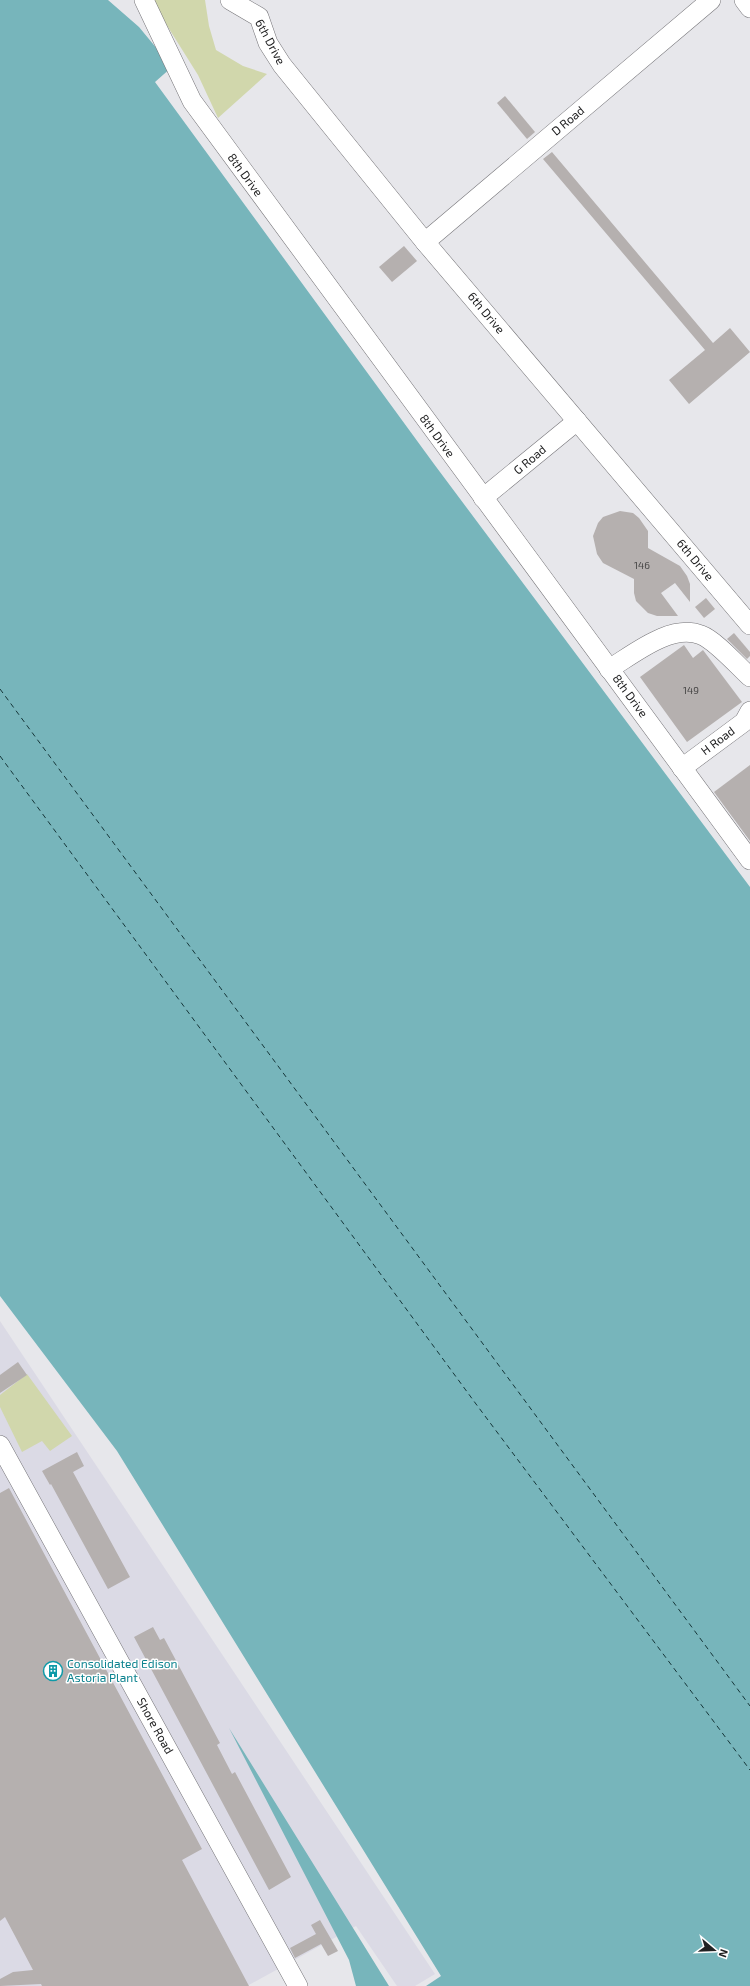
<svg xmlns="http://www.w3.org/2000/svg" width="750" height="1986" font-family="'Exo 2',sans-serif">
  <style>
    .built { fill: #dbdae5 }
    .green { fill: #d1d7ac }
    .water { fill: #77b5bb }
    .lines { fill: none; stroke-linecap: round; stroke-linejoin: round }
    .ferry { stroke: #163639; stroke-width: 1; stroke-dasharray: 5 4; stroke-linecap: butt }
    .building { fill: #b5b0af }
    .minor-casing { stroke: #757478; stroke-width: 20 }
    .minor { stroke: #fff; stroke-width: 19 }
    .labels { text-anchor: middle; stroke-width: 3; stroke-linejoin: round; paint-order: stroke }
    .number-label { font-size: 10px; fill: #464545 }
    .street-label { font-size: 12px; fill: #212122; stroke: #fff }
    .culture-label { font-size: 12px; fill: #0d838f; stroke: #fff; text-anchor: start }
  </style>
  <rect width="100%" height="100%" fill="#e7e7eb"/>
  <path class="built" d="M0 1321 435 1974 415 1986H397L356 1926 247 1986H0Z"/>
  <g class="green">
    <path d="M151 0H205L209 26 216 50 243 66 267 74 218 118 198 75Z"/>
    <path d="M27 1374 72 1436 50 1451 42 1441 22 1452 0 1407V1395Z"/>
  </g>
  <g class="water">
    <path d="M0 0H108L139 27 172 67 155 82 434 464 750 887V1986H426L441 1976 117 1451 0 1296Z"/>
    <path d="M229 1728 389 1986H356L349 1960Z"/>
  </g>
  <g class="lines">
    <g class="ferry">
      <path d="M0 689 750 1706"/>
      <path d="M0 756 476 1404 750 1770"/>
    </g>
  </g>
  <g class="building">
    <path d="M505 96 535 132 527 139 497 103Z"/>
    <path d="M552 152 713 343 730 328 750 352 689 404 669 380 705 350 543 159Z"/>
    <path d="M404 246 417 261 392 282 379 267Z"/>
    <path d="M620 511 633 513 639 518 648 531V548L680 566 687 576 690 584V602L675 583 661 593 678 616H657L648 613 636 601 634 593V579L603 563 597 554 593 536 598 523 603 517Z"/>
    <path d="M706 598 715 609 704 618 695 607Z"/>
    <path d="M734 633 750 652V656L747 659 727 639Z"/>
    <path d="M684 645 693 658 703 650 742 702 687 742 640 677Z"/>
    <path d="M750 765V841L714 792Z"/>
    <path d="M18 1362 27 1375 0 1393V1375Z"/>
    <path d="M77 1452 84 1466 73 1472 130 1577 108 1589 51 1484 50 1485 42 1471Z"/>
    <path d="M9 1488 202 1849 182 1860 249 1986H42L41 1984 0 1986V1979L13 1972 33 1970 5 1917 0 1921V1493Z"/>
    <path d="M153 1627 160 1640 164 1638 220 1743 217 1745 232 1774 235 1772 291 1877 269 1890 134 1637Z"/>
    <path d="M320 1920 338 1951 328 1956 321 1944 295 1958 290 1948 316 1934 311 1925Z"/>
  </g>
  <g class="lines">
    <g class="minor-casing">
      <g id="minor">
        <path d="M144 0 192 101 750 860"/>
        <path d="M230 0 259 17 268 43 282 65 425 242 750 625"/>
        <path d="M744 0 750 8"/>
        <path d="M425 242 711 0"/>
        <path d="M483 498 577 421"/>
        <path d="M609 669C634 654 671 623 701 635 715 640 738 666 750 677"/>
        <path d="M682 768 744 722 750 711"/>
        <path d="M0 1445 298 1986"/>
      </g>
    </g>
    <use href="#minor" class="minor"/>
  </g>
  <defs>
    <g id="building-ring" transform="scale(1)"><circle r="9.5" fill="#fff" stroke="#0f9aa8" stroke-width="1.5"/><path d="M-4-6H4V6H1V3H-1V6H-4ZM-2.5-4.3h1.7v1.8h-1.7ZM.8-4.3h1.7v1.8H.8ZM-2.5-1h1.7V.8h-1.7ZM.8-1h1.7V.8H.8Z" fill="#0f9aa8"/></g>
  </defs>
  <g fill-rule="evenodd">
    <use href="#building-ring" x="53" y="1671"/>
  </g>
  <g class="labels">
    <g class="number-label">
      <text x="642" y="569">146</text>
      <text x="691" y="694">149</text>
    </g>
    <g class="street-label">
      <text transform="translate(270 42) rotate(62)" y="4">6th Drive</text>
      <text transform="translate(568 121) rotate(-40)" y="4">D Road</text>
      <text transform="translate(245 175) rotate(54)" y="4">8th Drive</text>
      <text transform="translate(486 313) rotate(50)" y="4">6th Drive</text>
      <text transform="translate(437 436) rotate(54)" y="4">8th Drive</text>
      <text transform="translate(530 460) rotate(-40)" y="4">G Road</text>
      <text transform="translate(695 560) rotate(50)" y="4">6th Drive</text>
      <text transform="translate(630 696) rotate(54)" y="4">8th Drive</text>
      <text transform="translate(718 741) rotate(-37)" y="4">H Road</text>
      <text transform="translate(155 1726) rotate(61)" y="4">Shore Road</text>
    </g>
    <g class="culture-label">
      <text x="67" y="1668">Consolidated Edison<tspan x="67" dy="14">Astoria Plant</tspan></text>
    </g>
  </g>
  <g transform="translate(714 1950) rotate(109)" stroke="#ffffff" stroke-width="3" paint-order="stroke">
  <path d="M0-3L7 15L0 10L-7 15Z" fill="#212122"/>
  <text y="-6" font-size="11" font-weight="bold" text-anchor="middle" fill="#212122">N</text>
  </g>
</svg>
